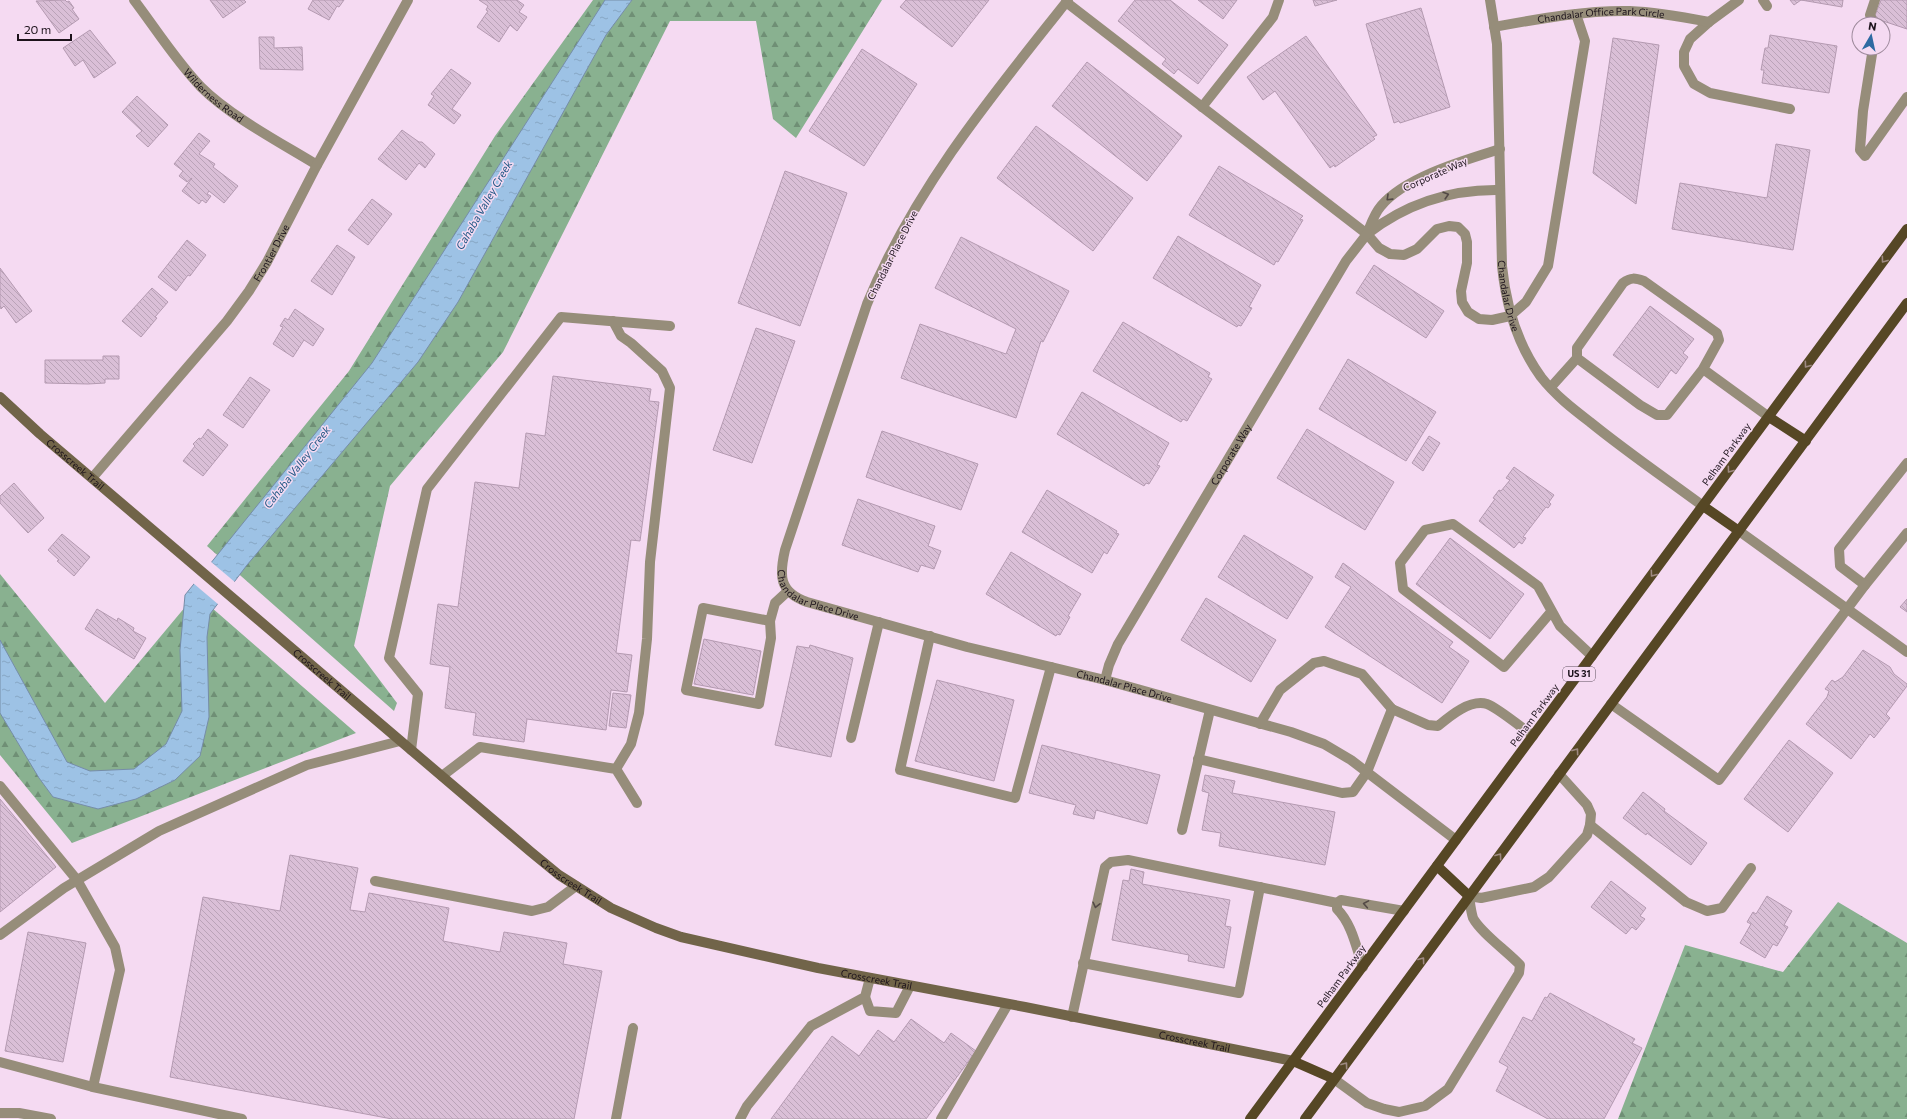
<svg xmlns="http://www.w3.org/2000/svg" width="1907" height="1119" font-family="Commissioner,sans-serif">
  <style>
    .forest { fill: url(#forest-firs) }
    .water { fill: url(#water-ripples); stroke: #768da8 }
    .pier { fill: #f5daf2 }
    .building { fill: url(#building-back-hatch); stroke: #b49ab1 }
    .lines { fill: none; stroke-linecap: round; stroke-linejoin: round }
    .lane { stroke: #968d7a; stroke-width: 10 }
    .street { stroke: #968d7a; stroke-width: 10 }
    .secondary { stroke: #716449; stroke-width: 10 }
    .primary { stroke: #564725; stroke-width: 10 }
    .oneway { stroke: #534946 }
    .oneway2 { stroke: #9e8981 }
    .labels { text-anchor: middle; stroke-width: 3; stroke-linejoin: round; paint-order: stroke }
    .shield { fill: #f5daf2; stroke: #5d4e5c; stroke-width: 1 }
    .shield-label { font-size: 9px; font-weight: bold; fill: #1c121b }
    .street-label { font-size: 10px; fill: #1c121b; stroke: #f5daf2 }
    .water-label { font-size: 11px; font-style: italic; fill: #215885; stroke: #f5daf2 }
  </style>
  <defs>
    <pattern id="forest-firs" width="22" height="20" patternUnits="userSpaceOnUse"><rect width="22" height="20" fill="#89b190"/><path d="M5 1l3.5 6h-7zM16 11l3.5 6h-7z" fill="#6f8f75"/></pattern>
    <pattern id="water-ripples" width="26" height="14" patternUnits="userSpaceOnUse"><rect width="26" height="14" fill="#9dc2e5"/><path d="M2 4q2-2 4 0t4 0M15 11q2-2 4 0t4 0" fill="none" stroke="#87a6c4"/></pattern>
    <pattern id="building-back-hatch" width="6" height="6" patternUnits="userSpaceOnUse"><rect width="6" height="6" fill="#dabfd7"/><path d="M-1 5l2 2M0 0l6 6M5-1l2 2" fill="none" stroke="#baa3b8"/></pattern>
  </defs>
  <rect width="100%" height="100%" fill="#f5daf2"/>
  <g class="forest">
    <path d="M593 0H882L796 138 773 119 756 21H670L503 352 390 486 354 646 397 703 394 711 207 546 349 371 495 136Z"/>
    <path d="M0 574 105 703 196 594 356 733 72 843 0 755Z"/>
    <path d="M1838 902 1907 943V1119H1618L1685 945 1783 972Z"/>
  </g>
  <path class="water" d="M605 0H632L606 35 458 302 418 362 247 565 210 614 207 637 209 717 200 756 175 780 136 799 98 809 53 797 39 778 0 713V640L67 762 90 771 134 769 166 744 182 711 180 650 185 595 372 363Z"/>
  <path class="pier" d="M210 561 236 583 219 605 193 583Z"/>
  <g class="building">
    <path d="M65 0 67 2 69 1 74 8 72 9 79 19 59 33 36 1Z"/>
    <path d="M210 0H244L246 2 223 18Z"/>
    <path d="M313 0H344L339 7 337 6 329 20 308 9Z"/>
    <path d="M479 0H517L524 5 519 12 527 17 517 31 510 25 499 42 477 27 488 11 486 10 488 6Z"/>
    <path d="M906 0H989L952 47 900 7Z"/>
    <path d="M1135 0H1170L1228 45 1198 84 1178 69 1174 74 1162 64 1166 59 1118 21Z"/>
    <path d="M1198 0H1237L1223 19Z"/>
    <path d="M1313 0H1337L1315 6Z"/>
    <path d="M1790 0H1843L1842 7 1801 0 1794 5Z"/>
    <path d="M1881 0H1907V29L1874 18Z"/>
    <path d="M1421 8 1450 107 1400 123 1399 121 1394 123 1366 24Z"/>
    <path d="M90 30 116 63 94 78 83 60 75 66 63 48Z"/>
    <path d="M1770 35 1837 46 1829 93 1762 83 1764 70H1761L1765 48H1768Z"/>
    <path d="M1306 36 1377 135 1373 137 1375 139 1335 167 1334 165 1330 168 1275 91 1263 100 1247 77Z"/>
    <path d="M259 37H274V48L302 47 303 70 260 69Z"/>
    <path d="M1613 38 1659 45 1636 204 1593 173Z"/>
    <path d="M862 49 917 84 864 166 809 131Z"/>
    <path d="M1087 62 1182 136 1147 181 1052 106Z"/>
    <path d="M451 69 471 83 452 109 461 115 454 124 428 105 434 96 431 94Z"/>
    <path d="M137 96 168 125 148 147 136 136 142 131 122 112Z"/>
    <path d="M1036 126 1133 198 1093 251 997 178Z"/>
    <path d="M402 130 419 142H422L435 154 425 168 419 163 406 180 378 159Z"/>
    <path d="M199 133 210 141 199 154 215 164 213 167 238 186 224 203 209 191 207 194 211 196 206 203 202 200 199 204 182 191 192 178 187 182 179 176 183 171 174 164Z"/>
    <path d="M1776 144 1810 150 1793 250 1672 229 1680 183 1767 198Z"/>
    <path d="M1219 166 1303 216 1300 219 1303 220 1278 262 1276 261 1274 265 1189 215Z"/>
    <path d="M785 171 847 193 800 326 738 303Z"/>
    <path d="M372 199 392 214 368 245 348 230Z"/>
    <path d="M1178 236 1261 285 1249 307 1252 308 1241 326 1238 325 1237 327 1153 278Z"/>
    <path d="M961 237 1069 291 1043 342 1041 341 1016 418 901 378 920 324 1006 354 1016 329 935 288Z"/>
    <path d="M187 240 206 255 190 276 188 275 176 291 158 277Z"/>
    <path d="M337 245 355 257 332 295 311 281Z"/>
    <path d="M1374 265 1444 311 1426 338 1356 293Z"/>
    <path d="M0 268 32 311 16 323 4 306 1 309 0 307Z"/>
    <path d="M152 288 168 302 155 317 157 318 141 337 122 321Z"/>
    <path d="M1650 306 1694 339 1683 353 1688 357 1676 374 1671 370 1658 388 1613 355Z"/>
    <path d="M295 309 324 329 313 346 304 340 293 357 273 344 283 327 280 326 285 318 288 320Z"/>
    <path d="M1123 322 1210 373 1208 377 1212 379 1187 421 1183 419 1181 422 1093 371Z"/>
    <path d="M756 328 795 341 752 463 713 450Z"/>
    <path d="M103 356H119V379H105V383L88 384 45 383V360H103Z"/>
    <path d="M1348 359 1436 412 1406 461 1319 409Z"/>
    <path d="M553 376 651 389 649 401 659 402 640 541 631 540 616 653 632 655 627 692 611 690 606 730 527 719 524 742 473 735 476 713 445 708 450 667 430 664 438 604 458 607 475 482 519 488 526 433 545 436Z"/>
    <path d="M250 377 270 390 243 428 223 415Z"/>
    <path d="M1082 392 1169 443 1157 465 1160 466 1149 484 1146 483 1144 486 1057 434Z"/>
    <path d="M208 429 228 445 203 476 183 461 195 446 193 444 199 438 201 439Z"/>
    <path d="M1307 429 1394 482 1365 530 1277 478Z"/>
    <path d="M882 431 978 464 961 510 866 477Z"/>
    <path d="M1429 436 1440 443 1423 471 1412 463Z"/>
    <path d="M1514 467 1554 495 1549 502 1551 504 1548 508 1546 507 1523 537 1526 538 1522 544 1519 542 1514 548 1479 521 1495 499 1493 498 1499 490 1501 491 1510 480 1506 478Z"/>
    <path d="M14 483 44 518 28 533 0 503V496Z"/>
    <path d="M1047 490 1117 531 1116 533 1119 534 1107 554 1104 552 1092 573 1022 532Z"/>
    <path d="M858 499 935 526 928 546 941 551 934 569 921 565 918 572 842 545Z"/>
    <path d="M62 534 90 557 74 576 57 561 59 560 48 550Z"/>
    <path d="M1244 535 1313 577 1287 619 1218 577Z"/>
    <path d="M1450 538 1524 594 1490 639 1416 584Z"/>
    <path d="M1011 552 1081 594 1068 616 1070 617 1060 635 1057 634 1056 636 986 594Z"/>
    <path d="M1343 563 1453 642 1449 647 1469 661 1442 703 1325 627 1351 587 1335 577Z"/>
    <path d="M1206 598 1276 640 1251 682 1181 640Z"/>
    <path d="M1907 599V612L1900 607Z"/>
    <path d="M97 609 117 621 118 618 134 628 133 631 146 638 134 659 85 629Z"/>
    <path d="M704 639 761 651 753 695 694 684Z"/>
    <path d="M810 645 853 658 831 757 775 745 797 646 809 648Z"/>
    <path d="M1863 650 1890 667 1894 674 1907 684V686L1886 714 1890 718 1874 738 1870 734 1851 759 1806 724 1827 697 1829 691 1825 689 1832 680 1835 682 1843 677Z"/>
    <path d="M937 680 1014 700 994 781 915 761Z"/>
    <path d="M613 693 631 695 626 728 609 726Z"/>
    <path d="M1789 740 1833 773 1788 832 1744 799Z"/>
    <path d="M1042 745 1160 775 1147 824 1096 810 1094 819 1073 814 1076 805 1029 793Z"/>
    <path d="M1205 775 1235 781 1232 793 1335 812 1325 865 1219 846 1221 833 1202 830 1209 793 1202 791Z"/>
    <path d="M1643 792 1665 809 1664 811 1707 843 1691 865 1647 833 1646 835 1623 818Z"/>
    <path d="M0 799 56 867 0 912Z"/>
    <path d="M290 855 358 868 350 910 365 912 369 893 449 908 443 941 500 952 504 932 567 943 563 964 602 971 574 1119H392L170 1077 203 897 280 911Z"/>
    <path d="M1131 869 1144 872 1142 884 1230 900 1225 926 1231 927 1224 968 1188 961 1189 955 1112 940 1123 880 1129 881Z"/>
    <path d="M1611 881 1646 908 1640 916 1645 919 1636 930 1632 927 1626 934 1591 907Z"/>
    <path d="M1767 896 1792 911 1784 925 1788 927 1777 946 1773 944 1765 958 1740 943 1751 924 1747 922 1753 912 1756 914Z"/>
    <path d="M28 932 86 943 63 1062 5 1051Z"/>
    <path d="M1550 993 1635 1039 1632 1043 1642 1048 1604 1119H1548L1496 1091 1508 1067 1499 1062 1523 1017 1532 1021 1545 997 1547 998Z"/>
    <path d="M911 1019 944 1043 951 1033 976 1051 926 1119H771L832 1036 859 1056 878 1030 894 1042Z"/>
  </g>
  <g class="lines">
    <g class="lane">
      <path d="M1739 0 1709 22 1690 39 1684 52V66L1694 84 1710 93 1790 109"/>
      <path d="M1763 0 1767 6"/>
      <path d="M1066 2 1367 234 1379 248 1390 254 1404 255 1417 249 1437 229 1449 226 1458 227 1465 234 1467 242V263L1461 291 1462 302 1468 312 1479 319 1492 320 1510 316 1526 302 1548 266 1585 41 1576 14"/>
      <path d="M1874 24 1870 15 1875 0"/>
      <path d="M1873 48 1863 111 1860 150 1865 156 1907 97"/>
      <path d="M1202 107 1273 17 1279 0"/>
      <path d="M613 321 621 336 631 343 662 371 670 388 650 562 647 639 639 713 631 744 616 769"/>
      <path d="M1703 369 1719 340 1717 333 1644 281C1635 278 1631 277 1623 283L1577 348V358L1640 405 1657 415H1667L1703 369 1769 417"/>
      <path d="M1551 387 1577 358"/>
      <path d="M1739 531 1907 652"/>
      <path d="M1865 585 1907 533"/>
      <path d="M1551 612 1504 667 1403 589 1400 563 1425 530 1453 524 1538 586 1560 626 1592 656"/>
      <path d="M770 621 771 638 759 704 686 690 703 608 770 621 775 603 788 591"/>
      <path d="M930 636 900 770 1015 798 1051 667"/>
      <path d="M1611 704 1719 780 1865 585 1840 566 1839 549 1907 463"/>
      <path d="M1260 724 1280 690 1314 663 1324 661 1362 674 1392 709 1428 725 1438 726C1450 716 1470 699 1487 704 1496 707 1524 729 1533 736"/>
      <path d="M851 738 879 622"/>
      <path d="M411 750 418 694 389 658 427 489 561 317 670 326"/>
      <path d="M1198 759 1342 793 1353 792 1367 772 1392 709"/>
      <path d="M442 776 480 747 616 769 637 803"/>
      <path d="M0 786 77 880 115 947 120 970 93 1087"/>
      <path d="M1590 825 1686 902 1707 911 1722 908 1751 868"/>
      <path d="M1182 830 1210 710"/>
      <path d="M375 881 532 911 548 907 576 886"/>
      <path d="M0 935 64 888 159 831 307 765 400 741"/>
      <path d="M1083 963 1239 993 1260 887"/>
      <path d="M1363 967C1356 947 1352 924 1337 909V903L1341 900 1404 911"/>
      <path d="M865 997 870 1011 896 1013 910 986"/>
      <path d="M1072 1017 1105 867 1111 862 1128 860 1337 903"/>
      <path d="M0 1062 93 1087 242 1119"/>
      <path d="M1334 1079 1367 1103 1384 1109 1399 1112 1425 1106 1448 1089 1519 973 1520 965C1507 951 1481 933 1473 918 1471 912 1470 903 1469 896L1481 898 1534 887 1549 877 1587 835 1590 825 1591 814 1587 805 1559 774"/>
      <path d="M0 1113H19L51 1119"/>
      <path d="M616 1119 633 1028"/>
      <path d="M740 1119 747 1106 811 1026 865 997 870 978"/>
      <path d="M941 1119 1008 1004"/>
    </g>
    <g class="street">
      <path id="s1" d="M134 0C156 29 176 61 201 87 230 116 281 143 317 165"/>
      <path id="s2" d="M1068 0C992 95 913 191 867 304L785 550C779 576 779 592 807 602L967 647 1105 680 1291 732 1324 744 1351 760 1456 840"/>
      <path id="s3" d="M1490 0 1497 44 1502 266C1506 306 1517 344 1541 377 1555 395 1573 409 1590 422 1627 452 1665 478 1703 506"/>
      <path id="s4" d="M1494 27C1538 19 1585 10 1630 11 1657 12 1683 17 1709 22"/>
      <path d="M1500 149C1465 160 1405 177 1381 206 1374 214 1371 224 1367 234 1407 203 1451 189 1500 190"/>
      <path id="s5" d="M93 477 227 321 249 291 267 262 317 165 408 0"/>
      <path id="s6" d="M1105 680 1109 665 1118 644 1346 261 1367 234"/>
    </g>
    <path class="secondary" id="s7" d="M0 397 40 434 531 852 559 875 611 908 656 928 681 937 818 968 1025 1007 1293 1061"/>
    <g class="primary">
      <path d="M1769 417 1806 441"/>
      <path d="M1703 506 1739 531"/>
      <path d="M1437 866 1469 896"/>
      <path d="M1293 1061 1334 1079"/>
      <path d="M1250 1119 1907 229"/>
      <path d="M1305 1119 1907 303"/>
    </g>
  </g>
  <defs><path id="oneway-chevron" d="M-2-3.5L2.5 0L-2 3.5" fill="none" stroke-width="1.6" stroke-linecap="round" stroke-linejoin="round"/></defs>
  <g class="oneway">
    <use href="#oneway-chevron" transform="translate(1446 195) rotate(-17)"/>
    <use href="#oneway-chevron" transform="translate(1389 198) rotate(136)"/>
    <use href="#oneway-chevron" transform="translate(1366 904) rotate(-170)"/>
    <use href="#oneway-chevron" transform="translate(1096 905) rotate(103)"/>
  </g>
  <g class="oneway2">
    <use href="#oneway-chevron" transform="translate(1884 260) rotate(126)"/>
    <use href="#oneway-chevron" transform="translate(1807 365) rotate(126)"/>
    <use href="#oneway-chevron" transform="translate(1730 470) rotate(126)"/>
    <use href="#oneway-chevron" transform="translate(1653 574) rotate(126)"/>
    <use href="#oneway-chevron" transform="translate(1576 751) rotate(-54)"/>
    <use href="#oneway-chevron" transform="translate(1499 856) rotate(-54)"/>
    <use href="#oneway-chevron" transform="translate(1422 960) rotate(-54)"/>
    <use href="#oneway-chevron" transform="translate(1345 1065) rotate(-54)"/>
  </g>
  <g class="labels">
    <rect class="shield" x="1563" y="667" width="32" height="14" rx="3"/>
    <g class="shield-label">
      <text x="1579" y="677">US 31</text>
    </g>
    <g class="street-label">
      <text dy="4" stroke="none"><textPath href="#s4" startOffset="108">Chandalar Office Park Circle</textPath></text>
      <text dy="4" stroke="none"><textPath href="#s1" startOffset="125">Wilderness Road</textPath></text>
      <text transform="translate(1435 174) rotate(-24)" y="4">Corporate Way</text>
      <text dy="4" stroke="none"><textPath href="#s5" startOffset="287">Frontier Drive</textPath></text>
      <text transform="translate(892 255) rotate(-63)" y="4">Chandalar Place Drive</text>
      <text dy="4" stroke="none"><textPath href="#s3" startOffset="297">Chandalar Drive</textPath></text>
      <text dy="4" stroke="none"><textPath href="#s6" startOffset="259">Corporate Way</textPath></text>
      <text transform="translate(1726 454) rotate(-54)" y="4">Pelham Parkway</text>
      <text dy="4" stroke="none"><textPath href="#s7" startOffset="101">Crosscreek Trail</textPath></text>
      <text dy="4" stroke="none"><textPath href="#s2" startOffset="694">Chandalar Place Drive</textPath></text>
      <text dy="4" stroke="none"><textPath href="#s7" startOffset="425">Crosscreek Trail</textPath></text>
      <text dy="4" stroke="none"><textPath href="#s2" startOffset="1018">Chandalar Place Drive</textPath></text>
      <text transform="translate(1534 715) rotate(-54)" y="4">Pelham Parkway</text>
      <text dy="4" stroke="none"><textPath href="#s7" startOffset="749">Crosscreek Trail</textPath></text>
      <text transform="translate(1341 976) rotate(-54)" y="4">Pelham Parkway</text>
      <text dy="4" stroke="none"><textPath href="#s7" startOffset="1073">Crosscreek Trail</textPath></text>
      <text dy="4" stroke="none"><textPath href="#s7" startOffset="1397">Crosscreek Trail</textPath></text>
    </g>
    <g class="water-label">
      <text transform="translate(484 205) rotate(-60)" y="4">Cahaba Valley Creek</text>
      <text transform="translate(297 467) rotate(-52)" y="4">Cahaba Valley Creek</text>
    </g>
  </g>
  <g transform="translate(1871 36) rotate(9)"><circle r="19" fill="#f5daf2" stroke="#9e8a9c"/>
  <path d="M0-3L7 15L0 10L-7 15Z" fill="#2e6aa2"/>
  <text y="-6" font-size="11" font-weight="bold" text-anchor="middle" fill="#1c121b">N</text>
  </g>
  <path d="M18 34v6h53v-6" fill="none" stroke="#1c121b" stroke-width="2"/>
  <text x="24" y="34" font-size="12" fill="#1c121b" stroke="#f5daf2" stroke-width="3" paint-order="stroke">20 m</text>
</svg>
